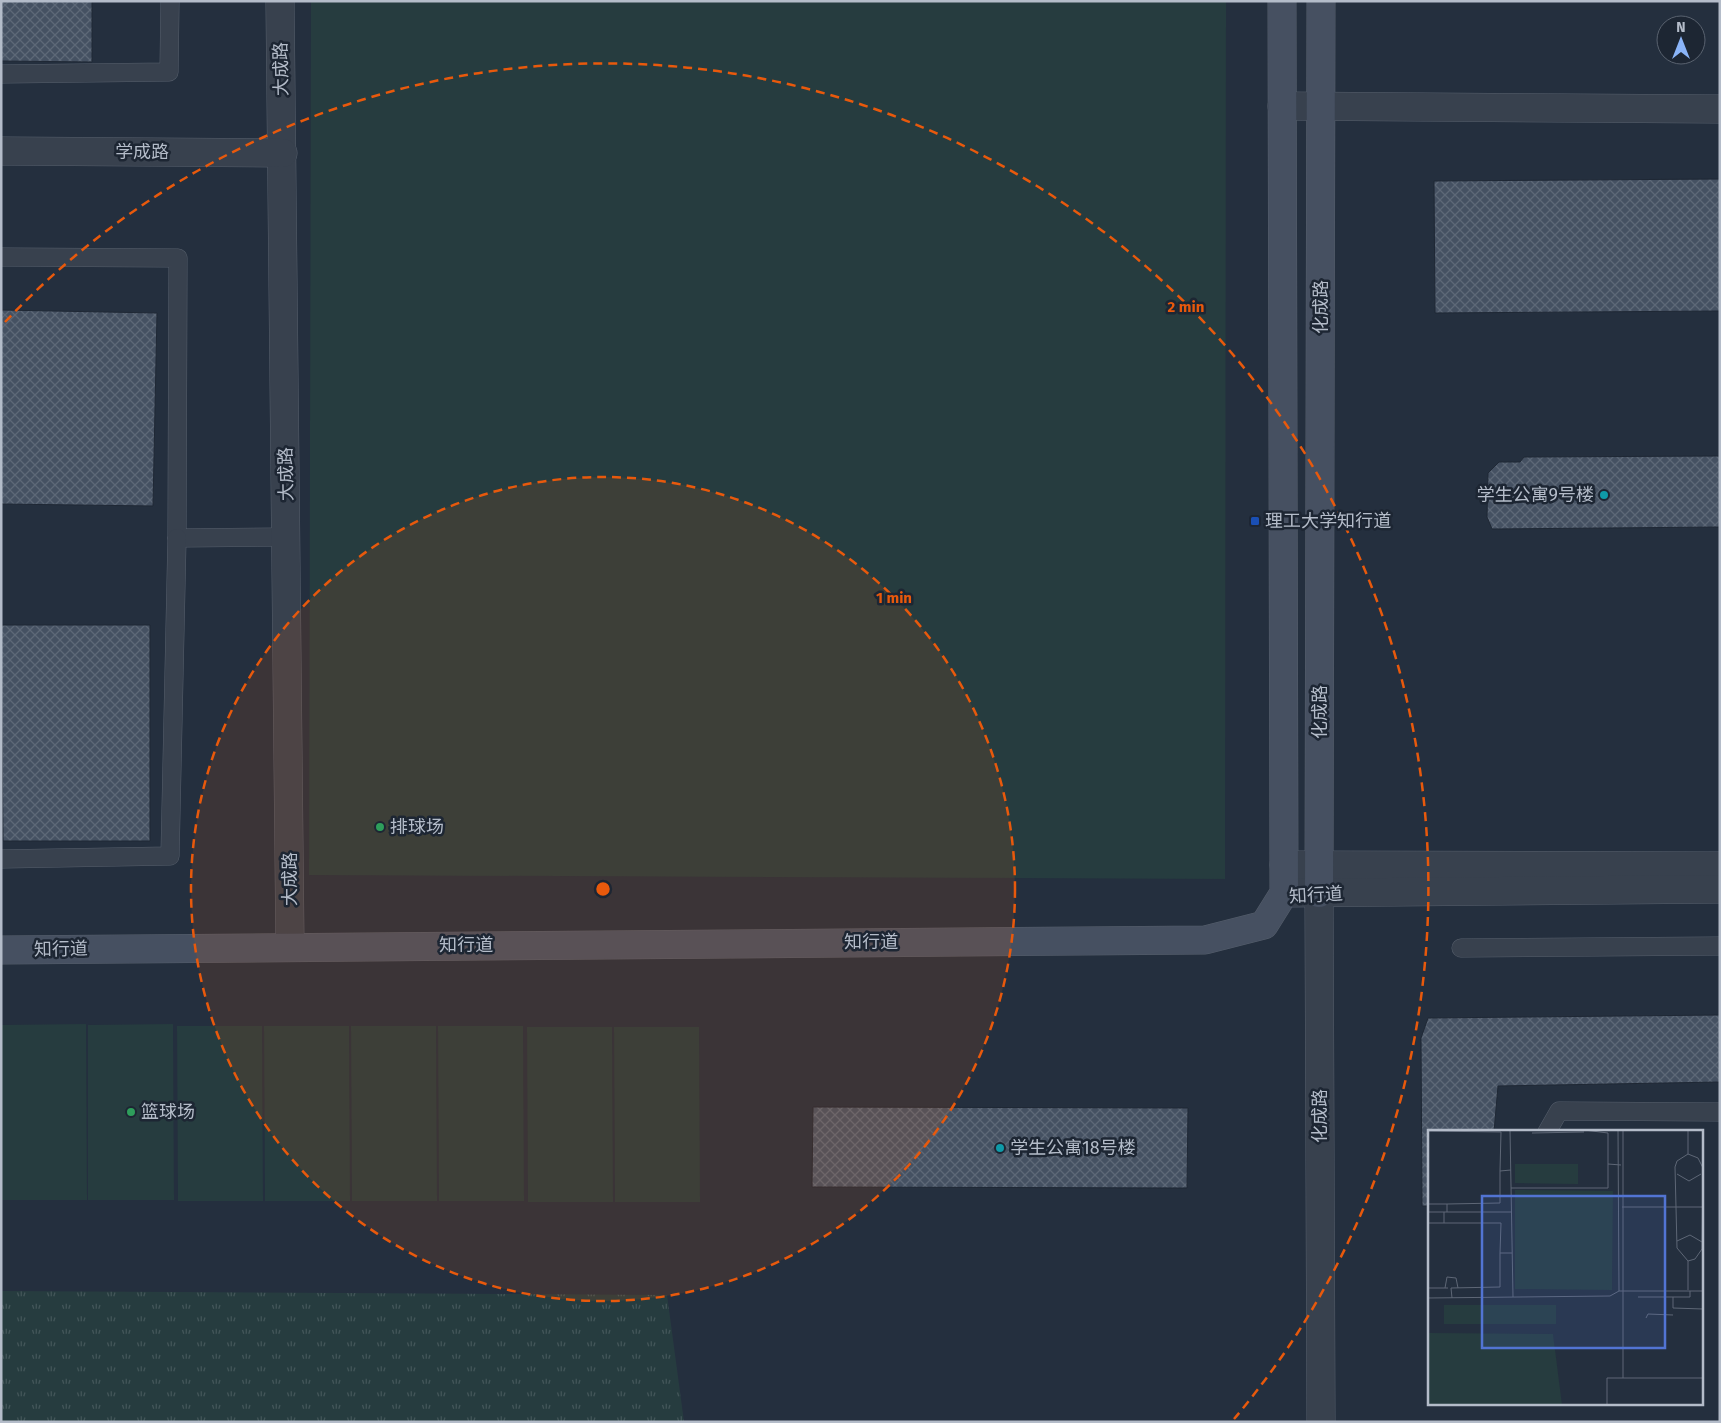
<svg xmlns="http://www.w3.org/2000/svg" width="1721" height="1423" font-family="'Fira Sans','Noto Sans SC',sans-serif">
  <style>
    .grass { fill: url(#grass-tufts) }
    .garden { fill: #263c3f }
    .building { fill: url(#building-cross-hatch); stroke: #1f2835 }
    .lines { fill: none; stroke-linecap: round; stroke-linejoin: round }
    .lane-casing { stroke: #565f6c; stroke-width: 19 }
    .street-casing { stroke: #565f6c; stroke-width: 29 }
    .secondary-casing { stroke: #565f6c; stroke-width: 29 }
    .lane { stroke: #38414e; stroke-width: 18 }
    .street { stroke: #38414e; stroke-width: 28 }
    .secondary { stroke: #465061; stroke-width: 28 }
    .ring { fill: none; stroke: #e8590c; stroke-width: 2.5; stroke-dasharray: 9 6 }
    .culture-dot { fill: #0f9aa8; stroke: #1d2633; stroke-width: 2 }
    .transit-dot { fill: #1a4fb4; stroke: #1d2633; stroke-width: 2 }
    .leisure-dot { fill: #2e9e5b; stroke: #1d2633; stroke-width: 2 }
    .labels { text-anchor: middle; stroke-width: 5; stroke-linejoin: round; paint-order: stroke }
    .street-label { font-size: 18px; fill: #b4bcc9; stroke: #1d2633 }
    .poi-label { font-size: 18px; fill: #b4bcc9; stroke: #1d2633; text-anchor: start }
    .inset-road { fill: none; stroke: #5e6776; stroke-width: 1 }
    .view { fill: #5274d3; fill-opacity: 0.15; stroke: #5274d3; stroke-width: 2.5 }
    .inset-edge { fill: none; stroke: #b4bcc9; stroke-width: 2.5 }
    .centre { fill: #e8590c; stroke: #1d2633; stroke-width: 2.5 }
    .ring-label { font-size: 15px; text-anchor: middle; font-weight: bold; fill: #e8590c; stroke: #1d2633; stroke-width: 5; stroke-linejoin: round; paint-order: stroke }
  </style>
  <defs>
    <pattern id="grass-tufts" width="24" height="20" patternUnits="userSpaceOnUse" patternTransform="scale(1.25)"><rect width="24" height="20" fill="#263c3f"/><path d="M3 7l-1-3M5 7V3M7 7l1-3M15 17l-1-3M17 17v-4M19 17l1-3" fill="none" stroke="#435659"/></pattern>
    <pattern id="building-cross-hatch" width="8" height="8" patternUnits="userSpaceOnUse" patternTransform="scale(1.25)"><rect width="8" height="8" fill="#455162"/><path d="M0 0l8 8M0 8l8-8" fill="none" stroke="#5d6877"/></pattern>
  </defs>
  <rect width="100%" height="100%" fill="#242f3e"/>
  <path class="grass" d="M1 1291 667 1295 684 1422H1Z"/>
  <g class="garden">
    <path d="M311 1H1226L1225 879 309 875Z"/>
    <path d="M86 1024 87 1200H2L1 1025Z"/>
    <path d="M173 1024 174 1200H88V1025Z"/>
    <path d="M177 1026H262L263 1201H178Z"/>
    <path d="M264 1026H349L350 1201H265Z"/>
    <path d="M351 1026H436L437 1201H352Z"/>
    <path d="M438 1026H523L524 1201H439Z"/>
    <path d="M527 1027H612L613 1202H528Z"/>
    <path d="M614 1027H699L700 1202H615Z"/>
  </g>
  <g class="building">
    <path d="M1 1H92V62L1 61Z"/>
    <path d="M1720 179V311L1435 313 1434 181Z"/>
    <path d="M1 310 157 313 153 506 1 504Z"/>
    <path d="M1720 456V527L1492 529 1487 517 1488 473 1499 462H1520L1524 457Z"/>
    <path d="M1 625H150V841H3Z"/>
    <path d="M1720 1015V1082L1498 1086 1494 1132H1430V1206H1422L1421 1038 1428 1018Z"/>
    <path d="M813 1107 1188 1108 1187 1188 812 1187Z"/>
  </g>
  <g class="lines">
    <g class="lane-casing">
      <g id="lane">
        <path d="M1 74 169 72 170 1"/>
        <path d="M1 257 178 258 177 538 287 537"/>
        <path d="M1 859 170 856 177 538"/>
        <path d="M1461 948 1720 946"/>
        <path d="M1547 1132 1559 1111 1720 1112"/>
      </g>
    </g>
    <g class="street-casing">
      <g id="street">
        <path d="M280 1 290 946"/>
        <path d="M1282 106 1720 109"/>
        <path d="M1 151 283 153"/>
        <path d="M1284 865 1720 866"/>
        <path d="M1284 893 1720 889"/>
        <path d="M1319 893 1321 1422"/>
      </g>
    </g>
    <g class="secondary-casing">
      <g id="secondary">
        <path d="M1319 893 1321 1"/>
        <path d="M1 950 1205 940 1264 925 1284 893 1282 1"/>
      </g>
    </g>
    <use href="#lane" class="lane"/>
    <use href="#street" class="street"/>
    <use href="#secondary" class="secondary"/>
  </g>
  <circle cx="603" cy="889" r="412" fill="#e8590c" fill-opacity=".12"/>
  <g class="ring">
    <circle cx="603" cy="889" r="412"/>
    <path d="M5 322A824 824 0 0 1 1234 1419"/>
  </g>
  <g class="culture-dot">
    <circle cx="1604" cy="495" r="5"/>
    <circle cx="1000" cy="1148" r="5"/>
  </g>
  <rect class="transit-dot" x="1250" y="516" width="10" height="10" rx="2.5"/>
  <g class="leisure-dot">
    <circle cx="380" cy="827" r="5"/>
    <circle cx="131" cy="1112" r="5"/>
  </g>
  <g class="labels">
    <g class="street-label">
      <text transform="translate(281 69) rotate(-91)" y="6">大成路</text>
      <text x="142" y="158">学成路</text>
      <text transform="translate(1321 307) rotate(-90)" y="6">化成路</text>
      <text transform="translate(286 474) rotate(-91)" y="6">大成路</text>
      <text transform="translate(1320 712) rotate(-90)" y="6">化成路</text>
      <text transform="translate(290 879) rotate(-90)" y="6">大成路</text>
      <text transform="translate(1316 895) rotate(-3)" y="6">知行道</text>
      <text x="871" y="948">知行道</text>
      <text x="466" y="951">知行道</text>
      <text transform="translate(61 949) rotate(-1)" y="6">知行道</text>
      <text transform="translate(1320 1116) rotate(-90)" y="6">化成路</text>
    </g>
    <g class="poi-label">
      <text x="1594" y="501" text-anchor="end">学生公寓9号楼</text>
      <text x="1265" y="527">理工大学知行道</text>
      <text x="390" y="833">排球场</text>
      <text x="141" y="1118">篮球场</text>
      <text x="1010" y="1154">学生公寓18号楼</text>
    </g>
  </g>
  <g transform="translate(1428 1130)">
    <rect width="275" height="275" fill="#242f3e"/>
    <path d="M0 203 125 204 134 275H0Z" fill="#263c3f"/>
    <path d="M87 34H150V54L87 53ZM87 60 185 61 184 160 87 159ZM16 175H128V194H16Z" fill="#263c3f"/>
    <path class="inset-road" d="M82 0 85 167M156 0 180 3V34L193 35M190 0 191 161M195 0V248H275M260 0V24M0 1 73 2 72 41M104 3 156 2M260 24 270 28 275 38 274 119 267 129 260 131 249 118 247 37 249 31ZM249 44 261 51 273 44M83 58H180V34M0 74H19M194 77H275M0 82H84M16 82V93H73L72 123H84M19 82V74L72 73V41L83 40M0 93H16M249 111 262 105 274 112M260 131V160M0 158H20M17 158 19 147 28 148 30 158M210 167H262V161M245 167V178L275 179M0 168 182 166 191 161H275M24 168 23 158 72 157V123M218 188 220 184 245 185M179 275V248H195"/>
    <path class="view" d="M54 66H237V218H54Z"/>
    <rect width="275" height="275" class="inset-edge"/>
  </g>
  <circle cx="603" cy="889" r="8" class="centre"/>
  <g class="ring-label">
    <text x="1186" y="312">2 min</text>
    <text x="894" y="603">1 min</text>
  </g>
  <rect width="1721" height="1423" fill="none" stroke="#b4bcc9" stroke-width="5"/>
  <g transform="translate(1681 40)"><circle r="24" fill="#1d2633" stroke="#59626f"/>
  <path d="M0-4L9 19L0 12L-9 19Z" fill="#8ab4f8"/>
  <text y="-8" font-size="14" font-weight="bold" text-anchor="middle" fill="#b4bcc9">N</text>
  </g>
</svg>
